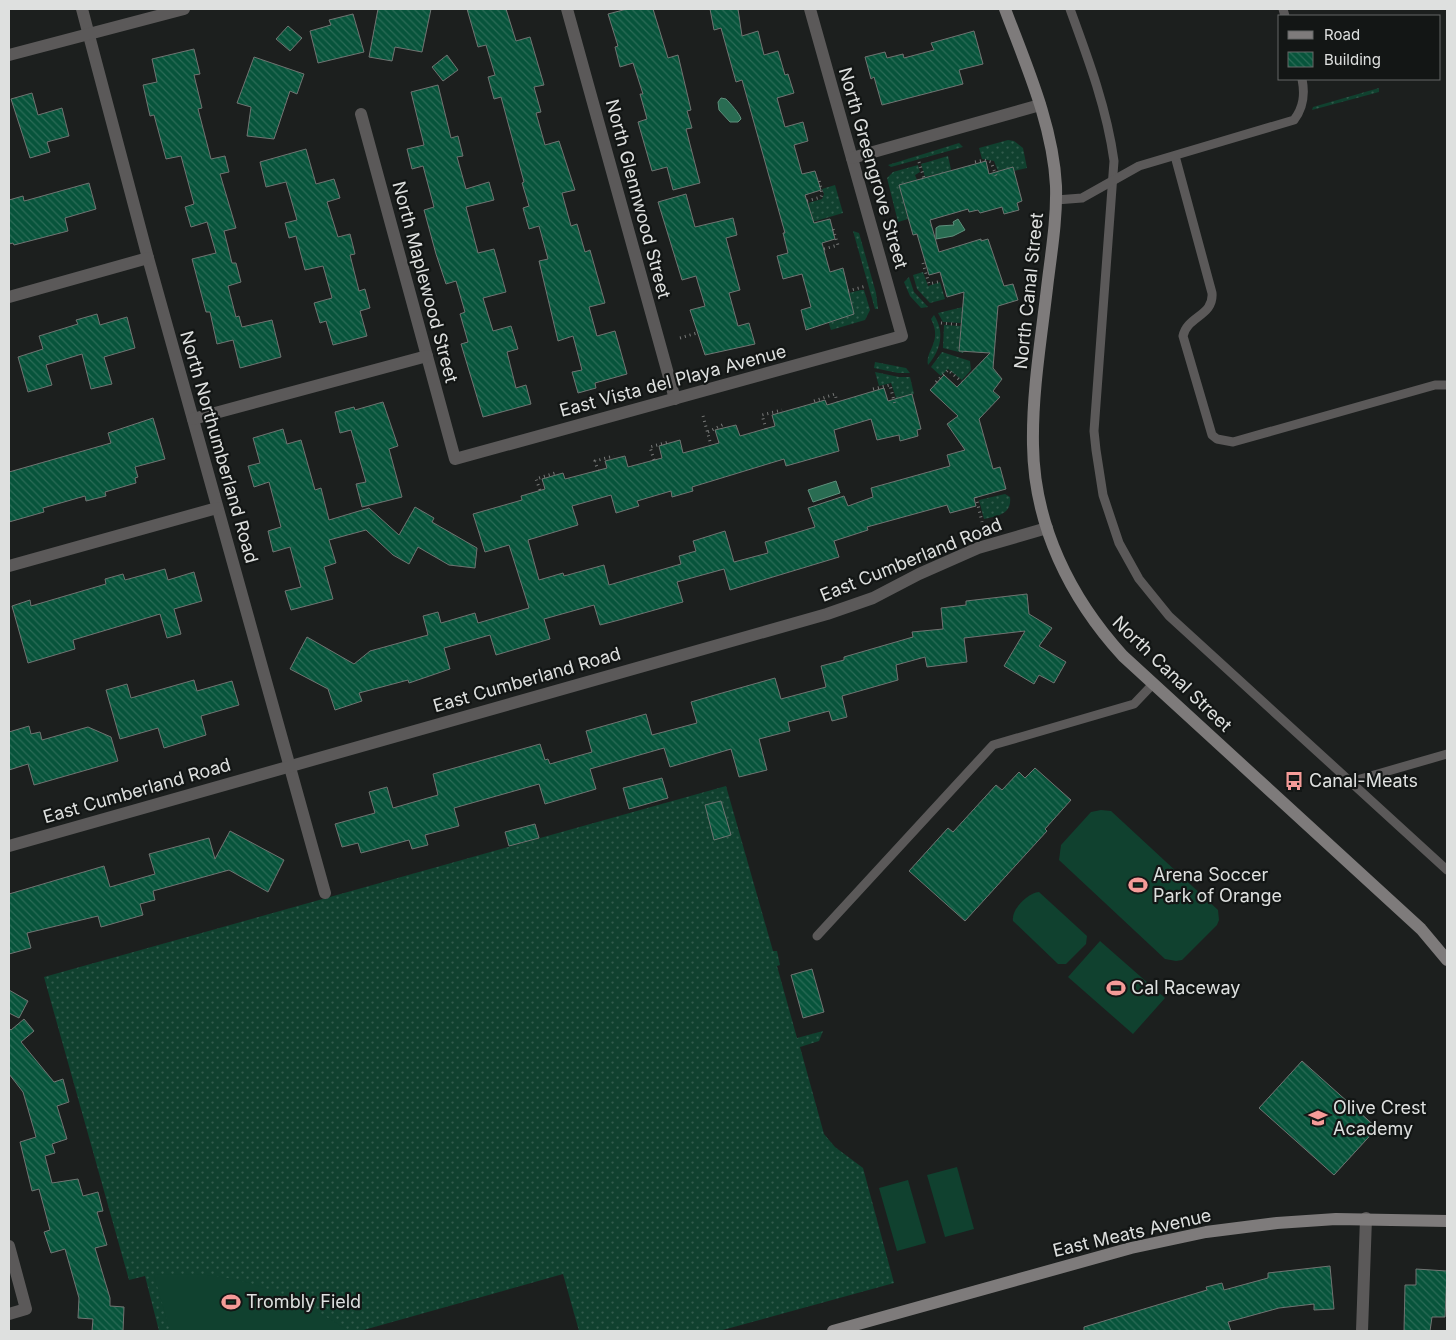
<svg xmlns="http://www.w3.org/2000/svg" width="1456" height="1340" font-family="Inter,sans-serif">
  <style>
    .grass { fill: url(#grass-dots) }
    .garden { fill: #10412f }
    .water { fill: #296c52; stroke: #5f8f7c }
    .building { fill: url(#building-back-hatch); stroke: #707472 }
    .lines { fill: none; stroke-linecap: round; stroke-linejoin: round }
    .path { stroke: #787a79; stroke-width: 3; stroke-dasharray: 1 4; stroke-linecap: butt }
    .lane { stroke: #5b5959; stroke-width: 9 }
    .street { stroke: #5b5959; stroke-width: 12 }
    .secondary { stroke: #7e7b7b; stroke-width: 12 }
    .labels { text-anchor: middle; stroke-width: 4.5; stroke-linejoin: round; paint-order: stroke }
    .street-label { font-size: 18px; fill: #dee0df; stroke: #131615 }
    .poi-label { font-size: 18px; fill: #dee0df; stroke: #131615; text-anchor: start }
  </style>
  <defs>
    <pattern id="grass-dots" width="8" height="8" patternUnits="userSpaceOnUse" patternTransform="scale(1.25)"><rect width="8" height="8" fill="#10412f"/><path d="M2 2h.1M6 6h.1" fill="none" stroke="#325c4d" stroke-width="1.8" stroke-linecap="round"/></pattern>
    <pattern id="building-back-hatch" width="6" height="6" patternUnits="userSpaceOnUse" patternTransform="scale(1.25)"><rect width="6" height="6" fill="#07543b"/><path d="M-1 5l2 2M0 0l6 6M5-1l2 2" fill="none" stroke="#2b6c57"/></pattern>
  </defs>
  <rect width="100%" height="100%" fill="#1c1f1e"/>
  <g class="grass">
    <path d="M1379 88V92L1312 110 1313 107Z"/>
    <path d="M1008 140 1014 141 1023 148 1027 168 1014 171 1013 167 998 171 994 161 982 159 979 148Z"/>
    <path d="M959 143 963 147 891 167 888 165Z"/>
    <path d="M948 156 952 174 947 172 925 177 921 164Z"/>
    <path d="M918 165 920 172 915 175 917 180 899 185 908 219 898 222 887 178 893 172Z"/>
    <path d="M835 185 843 213 809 223 812 217 808 203 822 199 824 194 822 189Z"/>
    <path d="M853 231 859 233 876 293 878 309H875Z"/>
    <path d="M923 272 928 286 940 282 945 299 930 303 917 289 913 275Z"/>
    <path d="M909 277 914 292 928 307 921 308 910 296 904 282Z"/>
    <path d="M861 290H864L870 310 865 320 831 330 828 321 854 314 849 293Z"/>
    <path d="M963 307 961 323 943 322 938 313Z"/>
    <path d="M934 315C945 332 941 350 928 365 925 350 943 342 931 319Z"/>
    <path d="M944 325 961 326 959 350 964 351 963 353 943 348Z"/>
    <path d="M942 352 970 361 971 370 962 380 948 369 941 376 931 367Z"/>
    <path d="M875 362 906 368 910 373H898L874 368Z"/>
    <path d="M875 372 899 377H910L914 394 896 398 891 383 879 386Z"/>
    <path d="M1005 494 1010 497C1012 514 998 516 984 519L979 500Z"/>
    <path d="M726 786 773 951H777L780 965 777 966 797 1038 823 1031 819 1041 800 1047 824 1134 835 1147 863 1168 894 1283 719 1331H579L563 1274 360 1331H159L145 1276 129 1280 44 977Z"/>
  </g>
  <g class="garden">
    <path d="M1101 810 1111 811 1218 910 1219 920 1217 925 1182 960 1176 961 1165 959 1059 860 1061 845 1091 812Z"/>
    <path d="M1039 892 1087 936 1086 944 1066 964H1058L1013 921C1011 910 1027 893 1039 892Z"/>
    <path d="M1100 941 1165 998 1133 1034 1068 977Z"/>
    <path d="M957 1167 974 1229 945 1237 927 1175Z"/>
    <path d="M908 1180 926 1243 897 1251 879 1188Z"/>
    <path d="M196 1274C259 1279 297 1299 350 1331H170L154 1275Z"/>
  </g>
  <g class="water">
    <path d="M721 98 726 99C730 103 740 114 741 119L738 122H730L719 110 718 102Z"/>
    <path d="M958 219 965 230 953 236 936 239V228L939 226 954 225 953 222Z"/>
    <path d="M836 481 840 493 813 502 808 490Z"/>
  </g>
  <g class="building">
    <path d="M378 9H431L422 52 395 47 392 61 369 57Z"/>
    <path d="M467 9H506L516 41 530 37 544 85 534 87 541 112 536 113 545 145 559 141 575 190 562 193 571 226 577 224 585 252 590 250 605 303 589 307 597 336 615 331 627 374 595 383 596 388 578 393 572 372 582 370 573 336 558 341 539 261 548 259 539 226 529 229 523 208 529 206 522 183 524 182 501 97 494 99 488 77 495 75 486 45 478 47Z"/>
    <path d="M627 9H653L668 58 678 55 691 110 687 111 692 128 686 129 700 183 673 190 667 167 652 171 638 122 647 119 640 94H643L633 63 620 67 615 47 618 46 608 14Z"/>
    <path d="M710 9H738L742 36 758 31 764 55 778 51 785 75 788 74 794 93 777 98 785 127 803 122 808 141 794 145 802 174 815 171 821 190 805 195 814 223 830 219 835 239 822 243 830 272 843 268 854 314 806 330 801 310 811 307 802 274 783 279 777 256 788 253 783 233H785L742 80 736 82 721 28 714 30Z"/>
    <path d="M353 14 364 52 318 63 310 31 331 25 329 20Z"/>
    <path d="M288 26 302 38 290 51 276 39Z"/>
    <path d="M974 31 983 64 959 70 963 84 882 105 874 77 871 79 865 57 885 52 887 58 903 54 904 58 934 50 931 43Z"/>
    <path d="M194 49 200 74 194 75 202 108 198 109 211 159 225 156 229 172 220 174 236 228 224 231 232 263H236L241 282 228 286 236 317 239 316 242 327 272 320 281 357 240 368 233 340 217 344 210 312H206L192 259 216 253 207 222 191 227 185 207 194 204 181 156 166 159 154 115 150 116 143 85 157 82 152 59Z"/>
    <path d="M447 55 458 70 443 81 432 67Z"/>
    <path d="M254 57 304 74 297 94 290 91 274 139 247 136 251 107 237 103Z"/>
    <path d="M438 85 451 138 458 136 463 156 457 157 466 189 489 182 494 200 466 207 478 253 494 249 506 292 483 298 493 331 511 326 518 349 507 352 516 388 526 385 531 404 483 417 461 344 468 342 460 314 465 312 456 281 446 284 436 254 424 210 434 207 423 166 412 169 407 149 424 145 411 92Z"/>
    <path d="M32 93 38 115 62 108 69 136 47 142 50 152 30 158 11 99Z"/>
    <path d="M306 149 316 184 334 179 340 198 327 202 338 237 350 234 355 254 350 255 359 291 365 289 370 308 360 311 367 336 333 345 326 321 320 323 314 303 332 298 323 266 305 270 296 236 289 238 285 223 297 220 286 182 266 187 260 162Z"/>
    <path d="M986 161 989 174 1013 167 1022 201 1017 203 1019 210 1004 214 1002 207 980 213 978 210 969 212 968 209 930 220 939 252 981 239V241L988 239 1004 286 1013 284 1018 300 998 306 993 368 1002 379 993 391 1000 397 979 419 993 469 1000 467 1006 489 974 498 976 506 950 513 947 505 867 527 868 530 834 541 839 557 730 590 724 569 677 582 683 602 619 620 600 625 594 605 544 619 550 639 496 655 490 635 444 648 450 669 409 683 408 680 359 693 362 701 335 710 328 689 290 669 307 637 354 664 370 651 428 635 423 616 438 612 441 623 475 613 478 623 529 608 509 545 485 552 473 514 522 500 521 496 545 489 542 479 563 473 565 479 607 468 605 461 625 456 628 467 662 458 659 446 680 440 683 453 719 443 715 430 736 425 740 436 775 426 772 415 825 400 827 405 884 388 888 401 912 394 921 429 917 430 918 436 900 441 899 435 877 440 871 419 834 430 839 451 786 466 784 459 692 487 693 491 672 497 671 491 637 501 639 506 616 513 611 495 572 506 578 525 528 540 539 580 563 573 564 576 604 565 609 585 681 564 679 556 696 551 693 541 725 531 734 562 768 553 765 542 815 527 808 508 844 496 848 506 873 497 871 488 950 466 947 455 965 450 947 424 958 416 930 390 944 375 957 387 990 353 959 351 964 292 947 297 940 272 929 275 917 234 913 235 899 185Z"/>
    <path d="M89 183 96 209 65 218 68 231 14 245 13 243 9 244V200L23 196 24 201 28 200Z"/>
    <path d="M686 194 695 227 733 218 737 235 726 238 740 290 729 293 738 326 749 323 755 344 705 355 690 310 705 306 696 276 682 280 658 202Z"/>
    <path d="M97 314 100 325 127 317 135 348 104 357 112 384 91 389 82 354 46 365 52 385 28 392 18 357 43 349 39 336 78 324 76 320Z"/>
    <path d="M383 402 398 446 389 449 402 497 362 507 356 484 366 482 351 430 340 433 335 412 354 407 355 410Z"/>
    <path d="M153 418 165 459 135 467 138 477 135 478 136 483 105 492 106 496 86 501 85 496 43 508 44 512 9 522V472L111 443 108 433Z"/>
    <path d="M283 429 287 444 301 440 315 490 321 488 329 520 369 508 399 535 415 507 434 518 432 522 477 548 475 568 449 565 418 547 409 564 393 555 366 530 329 540 336 563 324 567 333 599 291 610 285 591 301 587 290 547 273 552 268 531 281 527 269 482 254 487 248 466 260 463 253 438Z"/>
    <path d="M165 569 168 580 194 572 202 601 174 609 181 634 167 638 160 614 73 640 75 649 28 663 12 606 30 600 31 606 106 584 105 579 123 574 125 580Z"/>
    <path d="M1027 594 1029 614 1052 628 1039 646 1066 662 1054 683 1039 675 1034 684 1004 666 1025 631 964 638 967 662 927 667 925 657 896 665 898 680 842 696 847 717 832 721 829 711 788 722 790 731 759 739 767 770 739 777 731 749 670 767 664 748 590 769 596 789 545 804 539 784 454 808 459 826 425 835 428 845 412 849 409 840 361 853 358 843 342 847 335 824 375 813 369 792 387 787 393 808 438 795 433 774 540 744 545 760 548 759 550 764 592 752 586 731 646 714 652 735 697 723 691 702 715 695 775 678 781 699 826 687 821 666 844 660V657L913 637 912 632 943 629 941 608 966 605V601Z"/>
    <path d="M194 680 197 691 232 681 239 705 201 716 206 735 164 748 158 728 120 739 106 690 127 684 131 698Z"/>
    <path d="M29 726 31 734 40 732 42 740 88 727 111 737 118 761 34 785 28 764 9 770V732Z"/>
    <path d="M1035 768 1071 800 1045 829 1047 831 965 921 909 871 948 828 953 832 996 785 1002 790 1019 772 1025 778Z"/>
    <path d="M662 778 668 798 629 809 623 788Z"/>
    <path d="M721 801 731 835 714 840 705 805Z"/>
    <path d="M535 824 539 838 509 846 505 832Z"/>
    <path d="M230 831 284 860 268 892 229 870 153 891 155 900 140 904 143 915 101 927 98 916 27 933 31 948 9 954V894L104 866 110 887 155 874 149 854 209 838 215 859Z"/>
    <path d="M812 969 824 1012 803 1018 791 975Z"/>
    <path d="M9 990 28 1001 19 1018 9 1013Z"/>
    <path d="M24 1019 34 1031 21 1042 54 1082 63 1079 69 1102 57 1106 67 1139 52 1144 55 1153 45 1156 52 1183 78 1179 83 1196 98 1192 103 1211 97 1212 107 1245 95 1248 110 1298V1306L124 1307 123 1331H92L93 1319 78 1318 79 1298 65 1249 51 1253 44 1232 50 1230 39 1189 32 1191 20 1142 36 1137 23 1092 9 1074V1028L11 1030Z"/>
    <path d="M1302 1061 1377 1128 1334 1175 1259 1108Z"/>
    <path d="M1330 1266 1334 1309 1314 1310V1304L1279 1308 1228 1322 1231 1331H1084V1327L1207 1290 1206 1287 1222 1283 1224 1290 1268 1278V1273Z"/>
    <path d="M1416 1269 1447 1271 1445 1317H1432L1430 1331H1404L1405 1285H1416Z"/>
  </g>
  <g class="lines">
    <g class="path">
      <path d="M919 162 924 178"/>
      <path d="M975 162 984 160 991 162 997 178"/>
      <path d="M807 201 821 197 822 194 819 180"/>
      <path d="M824 249 838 245 833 229"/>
      <path d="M923 263 929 284 942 281"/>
      <path d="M848 291 866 286"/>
      <path d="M941 323 961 325"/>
      <path d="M680 338 697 333"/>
      <path d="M936 382 948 370 962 382"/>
      <path d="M873 389 890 385 895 405"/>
      <path d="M814 401 835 394 837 402"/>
      <path d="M703 416 711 445"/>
      <path d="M766 429 762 415 782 410"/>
      <path d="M708 432 724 424"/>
      <path d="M654 460 650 447 668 442"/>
      <path d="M598 471 595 461 614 456"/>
      <path d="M540 490 536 479 555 473"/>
      <path d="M976 497 982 522"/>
    </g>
    <g class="lane">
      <path d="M1070 9C1088 58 1107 109 1114 161L1094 431 1096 450 1103 495 1119 543 1139 579 1169 616 1447 870"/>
      <path d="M1283 9 1285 16"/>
      <path d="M1175 156 1212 293C1214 316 1187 316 1183 336L1212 435 1217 439 1233 442 1435 385H1447"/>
      <path d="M1056 200 1082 198 1139 166 1294 120C1304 107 1305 94 1302 79"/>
      <path d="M1350 782 1447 754"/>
      <path d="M817 936 993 745 1134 704 1153 684"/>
    </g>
    <g class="street">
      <path d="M82 9 148 258 325 893"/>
      <path d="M567 9 675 399"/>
      <path d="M9 55 184 9"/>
      <path d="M361 114 455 459 902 336 810 9"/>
      <path d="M852 158 1040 105"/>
      <path d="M9 297 148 258"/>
      <path d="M193 419 427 356"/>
      <path d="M9 566 217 508"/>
      <path d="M9 846 827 614 873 598 919 574 978 548 1047 528"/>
      <path d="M9 1246 26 1309 9 1314"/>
      <path d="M1362 1331 1366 1218"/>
    </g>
    <g class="secondary">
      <path d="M1005 9C1026 65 1053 125 1056 186 1057 220 1051 254 1047 288 1041 340 1032 393 1033 445 1034 525 1070 598 1123 656L1421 929 1447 960"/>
      <path d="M833 1331 1131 1248 1206 1232 1277 1223 1336 1219 1447 1221"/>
    </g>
  </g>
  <defs>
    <g id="bus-bare" transform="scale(1.5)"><path d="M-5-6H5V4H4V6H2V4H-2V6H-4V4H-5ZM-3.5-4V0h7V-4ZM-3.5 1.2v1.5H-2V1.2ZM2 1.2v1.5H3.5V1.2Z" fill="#f59b98" stroke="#131615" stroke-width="2.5" paint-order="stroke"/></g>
    <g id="stadium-bare" transform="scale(1.5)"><path d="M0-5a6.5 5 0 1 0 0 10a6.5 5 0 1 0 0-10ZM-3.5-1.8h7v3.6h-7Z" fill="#f59b98" stroke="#131615" stroke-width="2.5" paint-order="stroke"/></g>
    <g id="school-bare" transform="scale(1.5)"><path d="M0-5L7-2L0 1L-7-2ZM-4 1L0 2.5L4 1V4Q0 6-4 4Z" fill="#f59b98" stroke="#131615" stroke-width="2.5" paint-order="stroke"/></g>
  </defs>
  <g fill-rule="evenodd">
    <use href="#bus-bare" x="1294" y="781"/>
    <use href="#stadium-bare" x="1138" y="885"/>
    <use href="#stadium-bare" x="1116" y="988"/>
    <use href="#school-bare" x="1318" y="1118"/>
    <use href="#stadium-bare" x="231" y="1302"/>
  </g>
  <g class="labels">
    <g class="street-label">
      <text transform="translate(873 168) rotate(74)" y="6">North Greengrove Street</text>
      <text transform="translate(638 199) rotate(75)" y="6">North Glennwood Street</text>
      <text transform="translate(425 282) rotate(75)" y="6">North Maplewood Street</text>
      <text transform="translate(1029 291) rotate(-84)" y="6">North Canal Street</text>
      <text transform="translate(673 381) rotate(-15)" y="6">East Vista del Playa Avenue</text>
      <text transform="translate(219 447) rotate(74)" y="6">North Northumberland Road</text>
      <text transform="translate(911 560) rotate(-22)" y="6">East Cumberland Road</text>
      <text transform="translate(1172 674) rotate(44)" y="6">North Canal Street</text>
      <text transform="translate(527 680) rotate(-16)" y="6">East Cumberland Road</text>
      <text transform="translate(137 791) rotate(-16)" y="6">East Cumberland Road</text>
      <text transform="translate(1132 1233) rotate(-13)" y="6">East Meats Avenue</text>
    </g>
    <g class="poi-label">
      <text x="1309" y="787">Canal-Meats</text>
      <text x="1153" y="881">Arena Soccer<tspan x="1153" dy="21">Park of Orange</tspan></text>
      <text x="1131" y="994">Cal Raceway</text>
      <text x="1333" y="1114">Olive Crest<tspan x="1333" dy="21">Academy</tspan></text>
      <text x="246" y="1308">Trombly Field</text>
    </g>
  </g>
  <rect width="1456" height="1340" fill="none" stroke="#dee0df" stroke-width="20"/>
  <rect x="1278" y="15" width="162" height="65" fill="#131615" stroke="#646766"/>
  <rect x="1288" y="31" width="25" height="8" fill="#7e7b7b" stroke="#646766"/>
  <text x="1324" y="40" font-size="15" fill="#dee0df">Road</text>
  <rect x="1288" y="52" width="25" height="15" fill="url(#building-back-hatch)" stroke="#646766"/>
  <text x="1324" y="65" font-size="15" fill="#dee0df">Building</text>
</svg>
